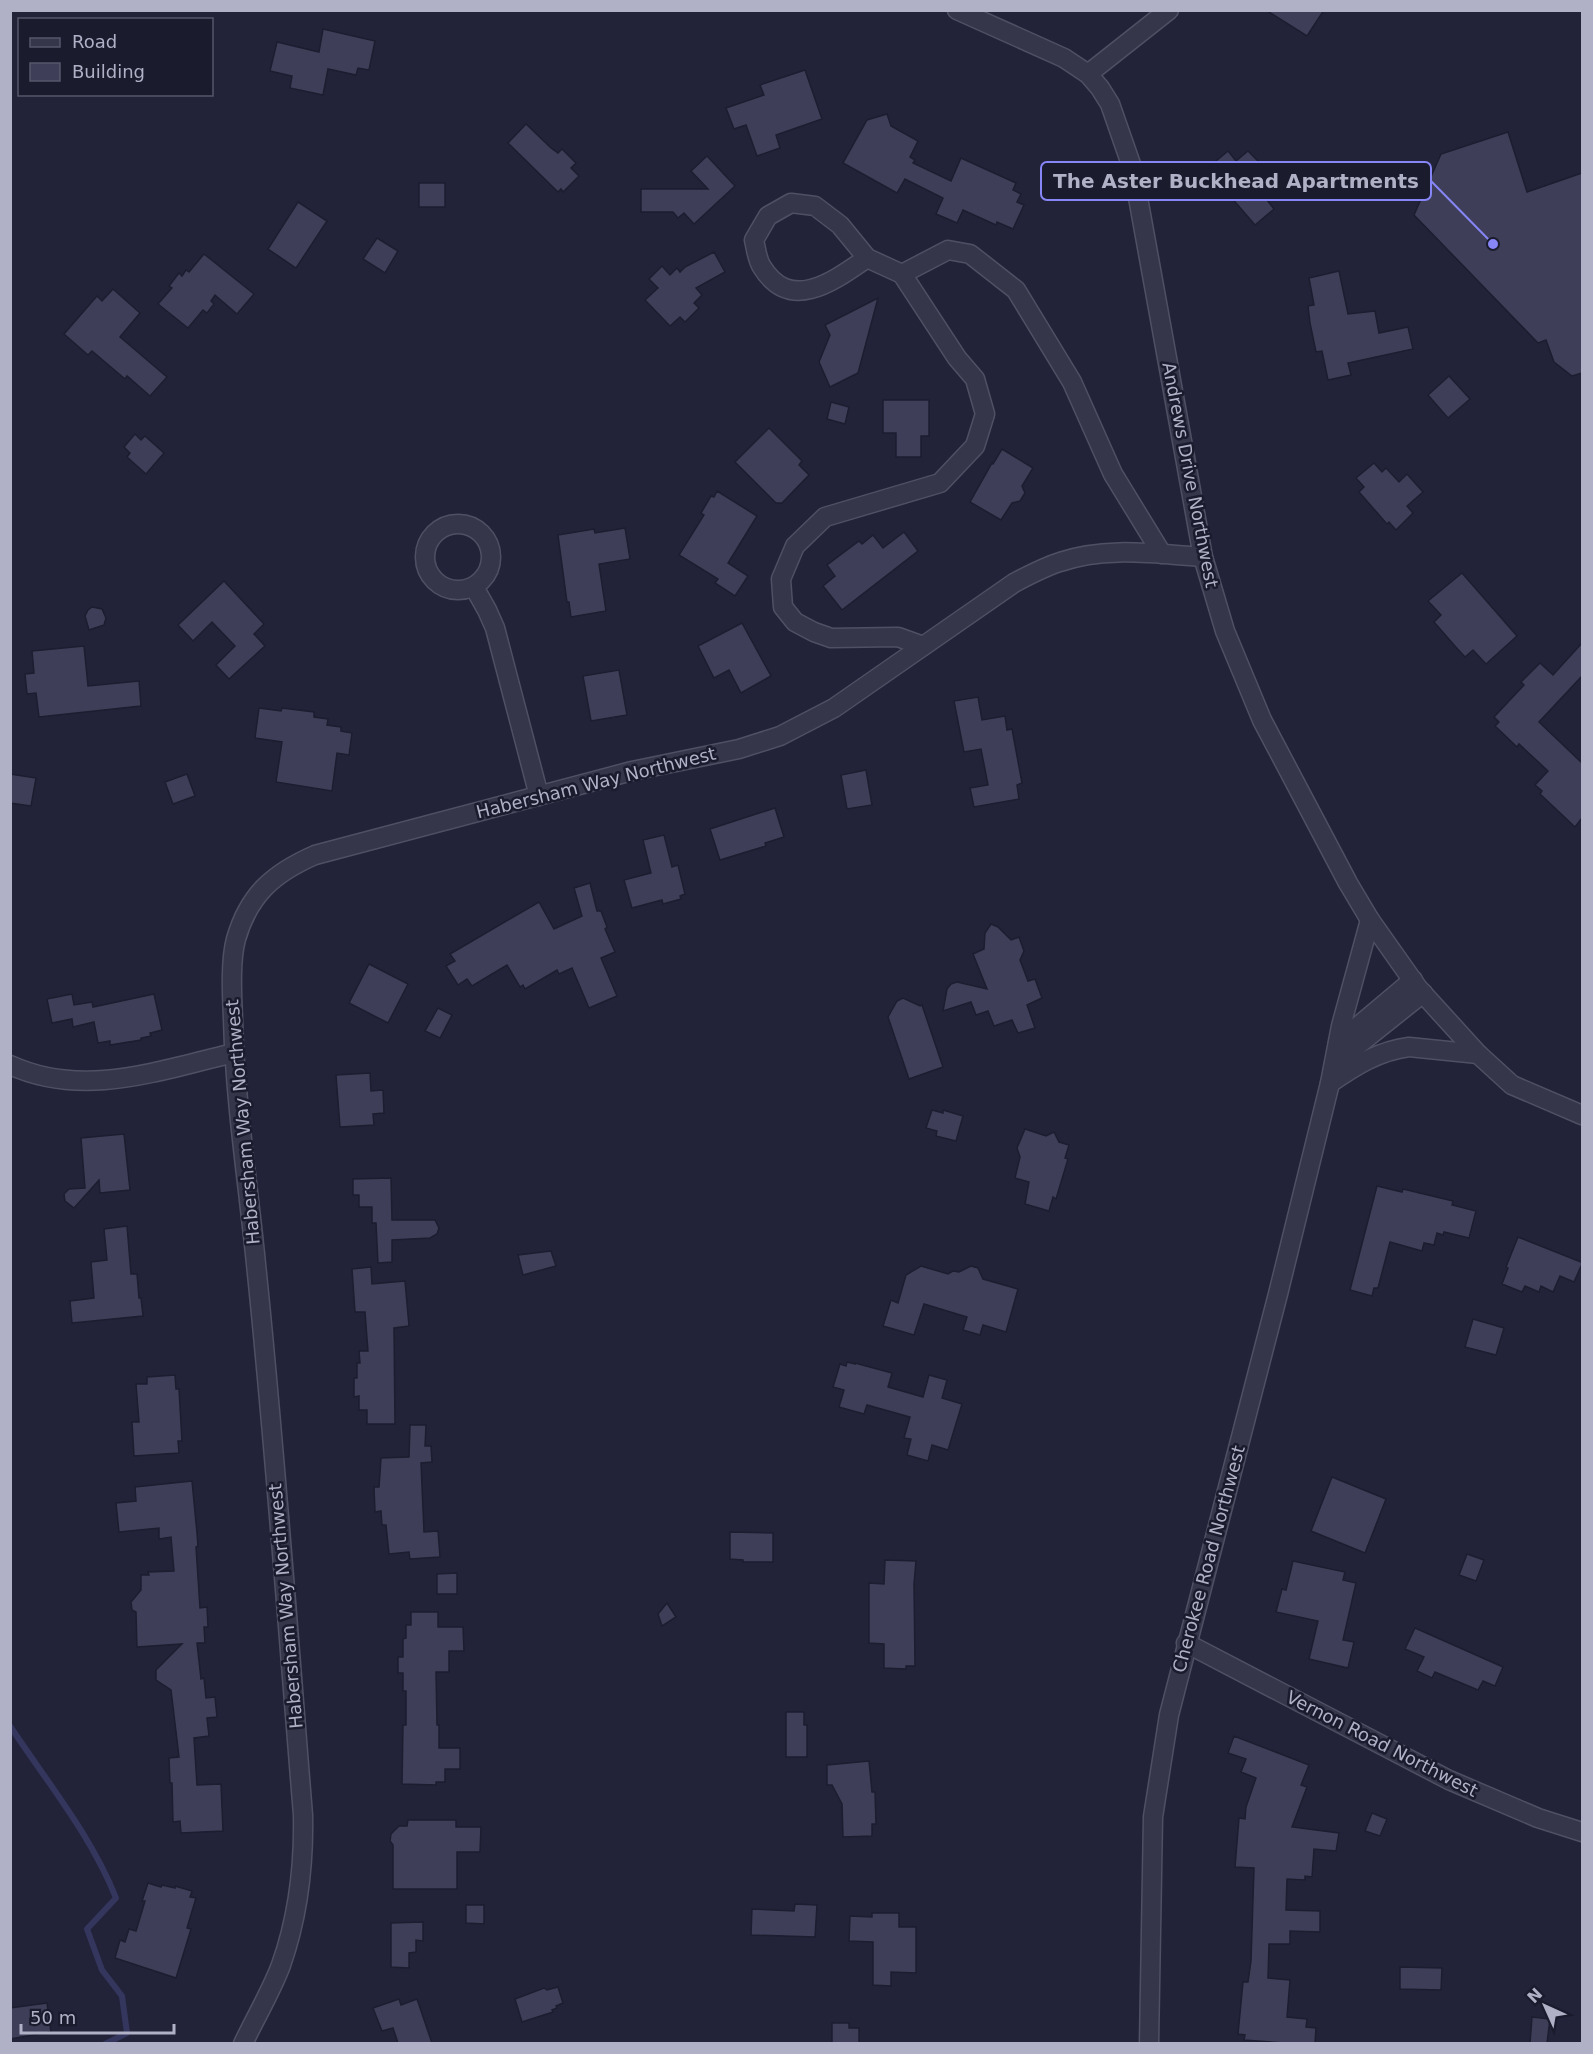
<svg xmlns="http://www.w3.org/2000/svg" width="1593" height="2054" font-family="'DejaVu Sans',sans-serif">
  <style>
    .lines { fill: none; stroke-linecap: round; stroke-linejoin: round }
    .stream { stroke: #34365e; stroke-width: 6 }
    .building { fill: #3e3e59; stroke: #1d1d30; stroke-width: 1.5 }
    .minor-casing { stroke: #505064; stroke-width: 21 }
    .minor { stroke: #35364a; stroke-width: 18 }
    .labels { text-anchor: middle; stroke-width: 5; stroke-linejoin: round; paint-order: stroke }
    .street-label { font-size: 18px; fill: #b0b0c6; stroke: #1b1b2e }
    .leader { fill: none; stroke: #8686f6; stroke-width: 2 }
    .callout-dot { fill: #8686f6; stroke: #1b1b2e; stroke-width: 2 }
    .callout { fill: #1b1b2e; stroke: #8686f6; stroke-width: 2 }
    .callout-label { font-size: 20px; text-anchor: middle; font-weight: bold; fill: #b0b0c6 }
  </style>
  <rect width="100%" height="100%" fill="#222339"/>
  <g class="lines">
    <path class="stream" d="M10 1726C47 1782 91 1835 116 1898L87 1929 102 1970 122 1996 127 2033 105 2044"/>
  </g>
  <g class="building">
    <path d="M1266 10H1324L1307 36Z"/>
    <path d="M323 29 375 41 369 70 358 68 356 75 328 69 323 95 290 88 292 76 270 71 277 42 319 52Z"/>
    <path d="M805 70 822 119 776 135 780 148 757 156 746 125 734 129 726 108 764 95 760 85Z"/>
    <path d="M887 114 891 126 918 141 910 157 915 160 913 163 951 181 961 158 1016 183 1013 190 1021 194 1017 202 1024 205 1013 229 997 222 996 225 963 210 957 223 936 214 943 198 905 179 897 193 843 163 867 120Z"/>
    <path d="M526 124 551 148 558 153 562 149 576 163 571 168 579 176 563 192 561 189 558 192 508 143Z"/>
    <path d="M1508 132 1527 192 1582 173V373L1572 376 1554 362 1546 340 1538 343 1414 215 1441 154Z"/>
    <path d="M1228 151 1236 161 1248 151 1259 162 1271 165 1275 171 1273 181 1280 190 1267 200 1274 209 1255 225 1212 175 1221 168 1216 161Z"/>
    <path d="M707 156 735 186 694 224 684 213 678 218 673 212H641V189H708L691 171Z"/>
    <rect x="419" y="183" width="26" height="24"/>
    <path d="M298 202 327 221 296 268 268 249Z"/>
    <path d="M377 238 398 251 385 273 363 259Z"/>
    <path d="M714 252 725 272 696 288 702 295 694 303 699 308 685 322 680 317 670 326 645 300 658 288 649 279 662 266 670 275 677 268 680 272 685 267Z"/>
    <path d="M204 254 254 294 237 314 215 295 211 301 214 304 207 313 203 310 188 328 158 304 172 288 169 286 179 273 182 276 186 270 189 272Z"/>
    <path d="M1339 271 1348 314 1375 311 1379 333 1408 327 1413 349 1348 363 1351 375 1328 380 1322 351 1316 352 1310 323 1308 306 1314 305 1309 278Z"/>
    <path d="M113 289 140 313 120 337 167 377 150 396 127 376 125 379 92 351 88 355 64 334 97 296 102 301Z"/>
    <path d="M878 298 858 373 830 387 819 362 830 335 825 325Z"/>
    <path d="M1449 376 1470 399 1448 418 1428 395Z"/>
    <path d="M883 400H929V436H921V457H896V433H883Z"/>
    <path d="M831 402 849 407 845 424 827 419Z"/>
    <path d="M769 428 802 461 799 465 809 475 782 503H776L735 462Z"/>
    <path d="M135 434 141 440 145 436 164 453 146 474 127 457 130 453 124 447Z"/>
    <path d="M1002 449 1033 468 1022 486 1025 493 1020 501 1012 503 1001 520 970 502 992 463 993 464Z"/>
    <path d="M1374 463 1382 472 1386 468 1399 482 1407 474 1423 492 1407 506 1413 513 1396 530 1389 522 1387 524 1359 492 1364 487 1356 478Z"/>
    <path d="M717 491 757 516 728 563 748 576 735 596 715 583 718 579 679 555 704 515 701 513 711 496 714 497Z"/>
    <path d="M625 528 630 559 599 564 606 611 571 617 569 602H567L558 535 594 529 595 533Z"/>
    <path d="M904 532 918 551 842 610 823 586 835 576 827 565 859 541 862 544 873 535 883 548Z"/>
    <path d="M1462 573 1517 636 1486 664 1473 650 1465 657 1454 645 1434 622 1441 615 1428 601Z"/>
    <path d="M224 581 264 624 254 634 265 646 229 679 216 665 235 646 212 622 193 641 178 625Z"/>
    <path d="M92 607 102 609 106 618 104 625 89 630 85 616 88 610Z"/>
    <path d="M742 623 771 676 741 693 729 670 714 678 698 646Z"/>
    <path d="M1582 643V676L1539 722 1582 763V818L1575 827 1540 794 1542 791 1535 785 1548 771 1519 744 1517 747 1495 726 1499 722 1494 717 1524 685 1521 682 1540 663 1553 675Z"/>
    <path d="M84 646 88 686 139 681 141 706 39 717 36 693 27 694 25 674 34 673 32 651Z"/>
    <path d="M619 670 627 715 591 721 583 676Z"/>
    <path d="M978 697 982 720 1005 716 1007 730 1012 729 1022 783 1017 785 1019 799 974 807 970 788 988 785 981 749 964 752 954 701Z"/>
    <path d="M259 708 281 711 282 708 314 712V717L328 719 327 725 341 727V731L352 733 349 755 337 753 332 791 276 782 282 742 255 738Z"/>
    <path d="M866 770 872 805 847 809 841 775Z"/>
    <path d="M10 774 36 778 31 806 10 803Z"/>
    <path d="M187 774 195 796 173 804 165 782Z"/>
    <path d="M775 808 784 837 765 843 766 846 720 860 710 829Z"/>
    <path d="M664 835 672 867 678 865 685 894 680 896 681 899 663 904 662 900 632 908 624 880 651 873 643 840Z"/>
    <path d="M590 883 597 911H601L607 927 605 929 615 952 601 958 617 996 589 1008 572 968 559 974 557 970 525 989 523 985 520 987 507 965 472 986 467 979 458 985 446 966 455 961 450 954 539 902 554 929 582 916 574 888Z"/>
    <path d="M991 924 998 927 1011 940 1019 937 1024 951 1020 960 1028 981 1035 979 1042 998 1027 1005 1035 1028 1018 1033 1012 1020 994 1026 988 1011 976 1015 971 1002 943 1011 947 989 951 984 957 982 987 989 973 954 984 949 985 933Z"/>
    <path d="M369 964 408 984 388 1023 349 1003Z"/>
    <path d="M72 994 74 1005 92 1002 93 1007 154 994 162 1030 150 1033 151 1036 141 1038V1040L110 1045V1041L98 1043 94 1022 73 1027 72 1019 52 1023 47 999Z"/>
    <path d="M903 998 920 1006 922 1005 943 1067 909 1079 888 1017 897 1001Z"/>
    <path d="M438 1008 452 1015 440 1038 425 1031Z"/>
    <path d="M370 1073 371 1091 383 1090 384 1113 373 1114 374 1125 340 1127 336 1075Z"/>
    <path d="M932 1110 943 1113V1110L963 1116 956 1141 936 1136 937 1131 926 1128Z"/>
    <path d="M1025 1129 1046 1136 1054 1132 1059 1142 1069 1145 1065 1158 1068 1159 1056 1199 1053 1197 1049 1211 1025 1204 1029 1182 1015 1178 1020 1157 1017 1148Z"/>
    <path d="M124 1134 130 1190 100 1193 99 1180 74 1208 65 1201 64 1194 69 1189 85 1188 81 1138Z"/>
    <path d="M391 1178 392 1220H435L439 1228 437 1234 430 1238 392 1240V1262L378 1263 376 1223H372V1207H359V1195H353V1179Z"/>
    <path d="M1377 1186 1402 1192 1403 1189 1453 1201 1452 1205 1476 1211 1469 1238 1444 1232 1443 1235 1437 1233 1434 1245 1424 1243 1422 1251 1390 1242 1378 1288H1374L1372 1296 1350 1290Z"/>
    <path d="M127 1226 131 1274H137L139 1298H141L143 1316 72 1323 70 1301 94 1298 91 1262 107 1260 104 1229Z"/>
    <path d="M1518 1237 1581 1262 1582 1264 1574 1282 1560 1276 1553 1292 1541 1286 1539 1292 1525 1286 1522 1292 1502 1284 1508 1268 1506 1267Z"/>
    <path d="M551 1251 556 1266 523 1275 518 1255Z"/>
    <path d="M921 1266 948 1274 953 1271 959 1272 971 1266 978 1268 983 1279 1018 1289 1006 1332 983 1325 980 1335 963 1330 967 1317 924 1304 914 1335 883 1326 891 1300 898 1303 906 1275Z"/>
    <path d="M371 1267 372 1284 405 1281 409 1326 394 1328 395 1424H367V1410H359V1396L354 1397V1378H357V1363H360L359 1351H368L365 1312H355L352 1269Z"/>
    <path d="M1473 1319 1504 1328 1496 1355 1465 1347Z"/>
    <path d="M847 1362 855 1364V1363L892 1373 888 1387 923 1397 929 1375 947 1380 942 1398 962 1404 948 1450 932 1445 928 1461 907 1455 911 1439 904 1438 910 1417 867 1405 864 1414 839 1407 844 1390 833 1387 840 1364 846 1366Z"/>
    <path d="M175 1375 176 1389H179L182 1441H178L179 1453 134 1456 132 1422H139L136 1384H147V1377Z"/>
    <path d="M410 1425H426L425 1446H431L432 1462 421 1463 424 1532 438 1531 440 1557 410 1559 409 1552 389 1554 386 1525H382L381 1511 375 1512 374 1487H379L381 1458 409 1457Z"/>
    <path d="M1332 1477 1386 1499 1365 1553 1311 1531Z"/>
    <path d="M192 1481 197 1533 198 1546 196 1547 200 1608 207 1607 208 1627H204L205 1643H197L201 1679 204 1678 206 1698 215 1697 217 1717 207 1718 209 1736 194 1738 197 1785 221 1784 223 1831 181 1833 180 1821 173 1822 172 1783H170L169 1758 179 1757 171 1690 156 1680V1670L182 1644 137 1647 136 1612 132 1610 131 1602 141 1590V1575H149L148 1572 174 1571 171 1537 159 1539V1528L119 1532 116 1503 136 1501 135 1487Z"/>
    <path d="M730 1532 773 1533V1562H743V1560L730 1559Z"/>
    <path d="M1467 1554 1484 1560 1476 1581 1459 1575Z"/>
    <path d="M885 1560 916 1561 914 1584 915 1666H906V1669L884 1668V1644L869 1643V1583L884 1584Z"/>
    <path d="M1293 1561 1345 1572 1343 1580 1356 1583 1343 1640 1354 1642 1348 1668 1309 1659 1318 1621 1276 1612 1282 1589 1286 1590Z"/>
    <path d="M457 1573V1594H437V1574Z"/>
    <path d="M667 1603 676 1617 662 1626 658 1614Z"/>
    <path d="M411 1612H438V1627H463L464 1651H449V1672H436L437 1725H439V1748H460V1769H445V1782H436V1785L402 1784 403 1725H406V1691H403V1673H398V1657H403V1639L406 1638V1625H411Z"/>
    <path d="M1415 1628 1503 1667 1495 1686 1483 1681 1478 1690 1435 1672 1432 1678 1417 1671 1424 1657 1405 1649Z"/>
    <path d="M786 1712H804V1725H807V1757H786Z"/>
    <path d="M1234 1736 1309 1765 1301 1785 1307 1787 1292 1827 1339 1833 1336 1851 1314 1849 1312 1877 1305 1876V1880L1287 1879 1286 1910 1320 1911V1932L1290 1931V1944H1269L1268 1978 1290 1980 1287 2017 1307 2019 1306 2027 1316 2028 1315 2043H1284L1244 2040 1245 2035 1238 2034 1243 1982H1248L1251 1961 1254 1868 1235 1867 1239 1818 1245 1819 1246 1807 1256 1778 1241 1772 1246 1759 1228 1753Z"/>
    <path d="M869 1761 872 1792H875L876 1824H872V1836L843 1837 842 1804 832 1785H827V1765Z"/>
    <path d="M1372 1813 1387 1819 1380 1836 1365 1831Z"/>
    <path d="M408 1820H456V1827H481L480 1852H457V1889H393V1845L390 1841 391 1834 399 1826H407Z"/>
    <path d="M148 1883 161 1887 162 1885 175 1888V1886L192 1891 190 1897 196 1898 187 1928 191 1929 176 1978 115 1958 120 1940 125 1942 129 1929 136 1931 145 1901H142Z"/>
    <path d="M795 1904 817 1905 815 1937 751 1935 752 1909 794 1911Z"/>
    <path d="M466 1905H484V1924L466 1923Z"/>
    <path d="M872 1913H899V1927H916V1973L891 1972V1986L873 1985V1942L849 1941 850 1916 872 1917Z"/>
    <path d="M423 1922V1941L416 1940V1952L409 1953V1968L391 1967V1923Z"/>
    <path d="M1400 1967 1442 1968 1441 1990 1400 1989Z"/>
    <path d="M558 1987 563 2003 556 2006 557 2008 552 2010 553 2012 522 2022 515 1999 544 1988 547 1990Z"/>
    <path d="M399 1999 401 2005 417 1999 432 2043H398L393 2028 382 2031 373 2008Z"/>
    <path d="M47 2003 51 2032 10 2039V2008Z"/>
    <path d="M1532 2017 1550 2019 1547 2043H1530Z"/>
    <path d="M832 2023H849V2028H859V2043H832Z"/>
  </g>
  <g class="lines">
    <g class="minor-casing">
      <g id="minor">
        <path d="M957 10 1064 58 1088 74 1100 88 1110 104 1133 170 1203 557 1225 631 1262 720 1348 883 1370 920 1418 988 1478 1054 1512 1085 1582 1115"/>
        <path d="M1088 74 1169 10"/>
        <path d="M867 258 840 225 815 206 791 203 768 216 754 240C756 248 757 260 762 267 791 314 835 280 867 258L902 274 957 358 975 379 985 414 975 446 940 483 825 517 795 546 781 579 783 607 795 622 814 632 831 638 898 637 923 646"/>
        <path d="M902 274 948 250 970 254 1016 290 1072 382 1113 474 1162 554"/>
        <circle cx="458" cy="557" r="33"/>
        <path d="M474 587 487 610 495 628 539 796"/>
        <path d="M1338 1043 1413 980"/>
        <path d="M1334 1064 1423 993"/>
        <path d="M10 1065C84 1099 160 1070 234 1053"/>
        <path d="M1330 1083C1355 1066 1378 1051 1409 1047L1478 1054"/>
        <path d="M1186 1643 1449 1780 1538 1818 1582 1832"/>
        <path d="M243 2044C255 2018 271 1992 281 1965 298 1917 304 1865 303 1815 288 1631 275 1447 256 1264 248 1183 235 1101 233 1019 232 996 230 961 236 939 249 894 274 873 315 855L632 771 739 749 780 736 834 708 1014 583C1029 575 1044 567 1060 562 1106 546 1156 554 1203 557"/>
        <path d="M1149 2044 1153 1817 1169 1715 1278 1294 1330 1083 1341 1026 1370 920"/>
      </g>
    </g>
    <use href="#minor" class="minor"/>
  </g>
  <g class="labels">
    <g class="street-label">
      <text transform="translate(1190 475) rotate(79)" y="6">Andrews Drive Northwest</text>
      <text transform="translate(596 783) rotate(-14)" y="6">Habersham Way Northwest</text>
      <text transform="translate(243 1122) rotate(-95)" y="6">Habersham Way Northwest</text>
      <text transform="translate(1209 1559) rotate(-75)" y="6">Cherokee Road Northwest</text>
      <text transform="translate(286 1606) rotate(-95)" y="6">Habersham Way Northwest</text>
      <text transform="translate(1382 1744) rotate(27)" y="6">Vernon Road Northwest</text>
    </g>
  </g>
  <path class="leader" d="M1493 244L1431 181"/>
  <circle class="callout-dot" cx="1493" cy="244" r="6"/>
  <rect class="callout" x="1041" y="162" width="390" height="38" rx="6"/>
  <g class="callout-label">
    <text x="1236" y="188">The Aster Buckhead Apartments</text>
  </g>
  <rect width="1593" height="2054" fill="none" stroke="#b0b0c6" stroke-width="24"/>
  <rect x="18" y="18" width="195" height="78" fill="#1b1b2e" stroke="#57576b" stroke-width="1.5"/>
  <rect x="30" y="38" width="30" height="9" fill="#35364a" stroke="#57576b" stroke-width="1.5"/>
  <text x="72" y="48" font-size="18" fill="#b0b0c6">Road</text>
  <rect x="30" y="63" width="30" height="18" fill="#3e3e59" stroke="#57576b" stroke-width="1.5"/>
  <text x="72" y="78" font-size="18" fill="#b0b0c6">Building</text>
  <g transform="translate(1545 2006) rotate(315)" stroke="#1b1b2e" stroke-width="4.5" paint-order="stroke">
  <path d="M0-4.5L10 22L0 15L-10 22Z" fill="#b0b0c6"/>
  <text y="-9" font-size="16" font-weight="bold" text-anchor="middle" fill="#b0b0c6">N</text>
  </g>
  <path d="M21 2024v9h153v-9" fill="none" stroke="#b0b0c6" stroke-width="3"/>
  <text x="30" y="2024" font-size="18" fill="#b0b0c6" stroke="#1b1b2e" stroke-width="4.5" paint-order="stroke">50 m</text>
</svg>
